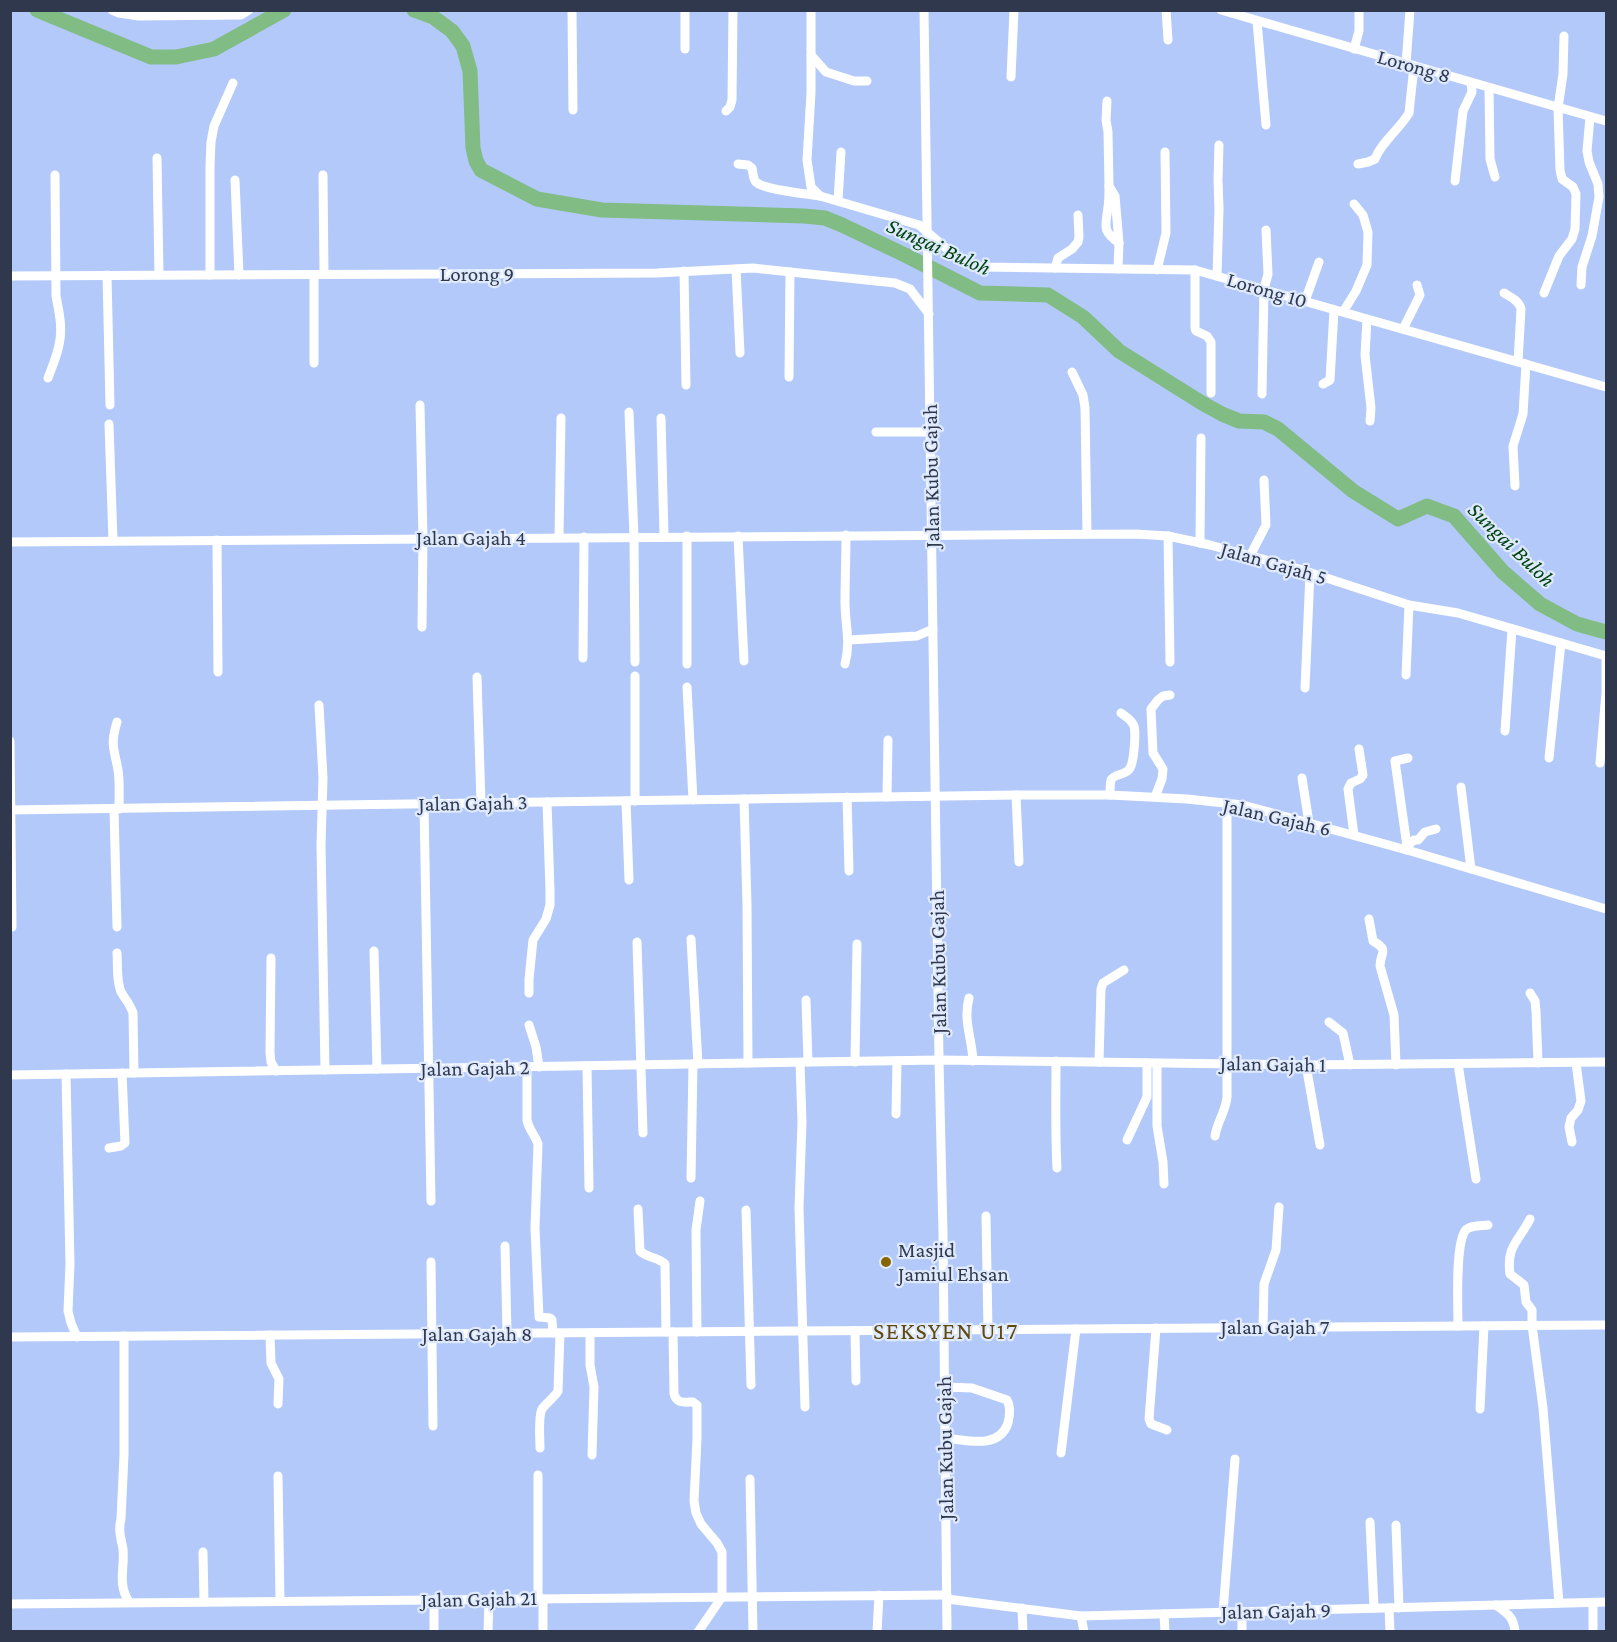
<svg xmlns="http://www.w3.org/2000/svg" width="1617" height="1642" font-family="'Crimson Pro',serif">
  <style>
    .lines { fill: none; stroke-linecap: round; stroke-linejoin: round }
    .river { stroke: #81bc84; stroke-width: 15 }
    .minor { stroke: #fff; stroke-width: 9 }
    .poi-dot { fill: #876601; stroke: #e0eafe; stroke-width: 2 }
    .labels { text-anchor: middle; stroke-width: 4.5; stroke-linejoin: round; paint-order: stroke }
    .street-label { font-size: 21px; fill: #2f384c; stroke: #e0eafe }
    .poi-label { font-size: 21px; fill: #2f384c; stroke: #e0eafe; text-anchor: start }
    .water-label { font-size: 22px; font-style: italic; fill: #00430e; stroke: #e0eafe }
    .quarter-label { font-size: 24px; letter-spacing: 1.5px; fill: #60490c; stroke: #e0eafe }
  </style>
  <rect width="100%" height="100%" fill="#b2c9fa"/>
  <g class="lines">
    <g class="river">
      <path d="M37 10 151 57H176L214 49 284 10"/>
      <path d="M414 10 433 17 452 31 463 46 470 71 473 148 476 161 481 170 537 199 602 210 804 216 825 218 842 225 905 255 980 293 1048 295 1083 317 1119 351 1202 403 1222 414 1239 421 1264 422 1278 429 1353 491 1398 519 1427 506 1454 516 1503 572 1540 604 1577 624 1606 632"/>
    </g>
    <g class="minor">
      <path d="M112 10 119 13 139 16 241 15 249 10"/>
      <path d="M572 10 573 110"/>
      <path d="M811 10V93L807 160 811 187 820 196 919 225 955 256 965 262 981 267 1195 270 1606 387"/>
      <path d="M924 10 939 1060 943 1233 947 1632"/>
      <path d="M1166 10 1168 40"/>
      <path d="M1221 10 1606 121"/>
      <path d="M1257 21 1266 125"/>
      <path d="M685 49V10"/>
      <path d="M1354 49 1359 31V10"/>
      <path d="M811 55 826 72 854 81H867"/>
      <path d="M1406 64 1410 10"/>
      <path d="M1011 77 1014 10"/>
      <path d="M1489 88 1490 159 1495 177"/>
      <path d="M1107 101 1106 120 1108 132 1109 186 1115 196 1119 243 1118 269"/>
      <path d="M726 111 730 107 732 100 733 10"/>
      <path d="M157 158 159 275"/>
      <path d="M738 164 748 165 752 168C753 173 753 179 756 182 764 190 808 194 820 196"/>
      <path d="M1358 164 1368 162 1375 159C1382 141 1399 130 1409 113L1414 66"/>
      <path d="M323 175 324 274"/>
      <path d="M235 180 239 275"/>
      <path d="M1455 181 1463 111 1472 92 1471 83"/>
      <path d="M1109 186C1109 193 1109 201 1108 207 1106 226 1101 230 1119 243"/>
      <path d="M838 201 841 152"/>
      <path d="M1055 268 1058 258 1072 249 1078 242 1079 237 1078 215"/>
      <path d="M736 269 740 353"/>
      <path d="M1157 270 1166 233 1165 152"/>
      <path d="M1195 270V328L1196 331 1207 336 1211 342V393"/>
      <path d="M684 271 686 385"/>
      <path d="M107 275 110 405"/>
      <path d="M210 275V166L211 142 214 126 233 83"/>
      <path d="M314 275V363"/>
      <path d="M10 276 657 273 753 268 895 283 910 289 929 314"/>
      <path d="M1217 276 1219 209 1218 180 1219 145"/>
      <path d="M1581 285 1582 267 1592 236 1599 197 1598 184 1589 162 1587 151 1590 117"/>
      <path d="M1504 293C1511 297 1519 301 1521 309L1518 362"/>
      <path d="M1544 293 1559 256 1572 239 1575 229 1576 194 1573 187 1562 179 1560 170 1558 108 1563 74 1564 36"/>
      <path d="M1305 301 1319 262"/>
      <path d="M1343 312 1356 291 1367 265 1368 232 1363 215 1354 204"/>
      <path d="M1367 319 1365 355 1371 408 1370 421"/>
      <path d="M1403 329 1420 295 1417 285"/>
      <path d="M1072 372 1083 395 1085 408 1087 534"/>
      <path d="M789 377 790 272"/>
      <path d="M48 378C52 367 57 356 59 345 63 328 59 312 56 296L55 175"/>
      <path d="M1323 384 1330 380 1334 310"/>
      <path d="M1262 394 1264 289 1268 274 1266 230"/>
      <path d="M420 405 423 538 422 627"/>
      <path d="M629 412 634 537 635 662"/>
      <path d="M661 418 664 536"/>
      <path d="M109 424 113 541"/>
      <path d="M876 432H931"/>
      <path d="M1515 486 1513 446 1523 414 1526 364"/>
      <path d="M687 536V664"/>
      <path d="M738 536 744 661"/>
      <path d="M1168 536 1170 662"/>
      <path d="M559 537 561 418"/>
      <path d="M217 540 218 672"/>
      <path d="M10 542 1135 534 1168 536 1210 545 1299 569 1409 605 1458 613 1606 656"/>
      <path d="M1200 543 1201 438"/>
      <path d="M1250 556 1266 525 1264 480"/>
      <path d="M849 640 917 636 933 629"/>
      <path d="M583 658 584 537"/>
      <path d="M845 664C851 640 845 625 845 602 845 580 846 557 846 535"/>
      <path d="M1406 675 1409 605"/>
      <path d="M477 677 481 803"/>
      <path d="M687 687 693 800"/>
      <path d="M1305 688 1310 573"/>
      <path d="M319 705 323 778 321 845 325 1070"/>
      <path d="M117 722C110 745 114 748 118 770 120 782 119 796 119 809"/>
      <path d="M1505 731 1512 629"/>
      <path d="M10 741 12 927"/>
      <path d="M1549 758 1561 643"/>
      <path d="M1600 763 1606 693V656"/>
      <path d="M1302 778 1309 823"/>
      <path d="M1461 787 1471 869"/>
      <path d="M1016 795 1019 862"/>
      <path d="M1110 795C1110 791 1110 784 1111 780 1114 773 1126 776 1130 768 1134 762 1136 733 1134 726 1132 720 1125 716 1121 713"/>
      <path d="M847 797 849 871"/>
      <path d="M887 797 888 740"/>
      <path d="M1155 797 1162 779 1163 769 1153 753 1151 709 1158 700 1163 696 1170 695"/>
      <path d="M744 799 747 905 748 1063"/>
      <path d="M626 801 629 880"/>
      <path d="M635 801V676"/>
      <path d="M424 804 431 1201"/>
      <path d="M114 809 117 927"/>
      <path d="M10 810 1016 795H1110L1187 799 1243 805 1414 852 1606 909"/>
      <path d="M1354 835 1348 789 1351 783 1360 779 1363 775 1359 749"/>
      <path d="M1407 846 1414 840H1418L1425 832 1436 829"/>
      <path d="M1406 850 1407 846 1395 761 1408 758"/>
      <path d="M1369 919 1373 941C1390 951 1380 952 1380 966L1394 1015 1396 1065"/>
      <path d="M691 939 698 1064"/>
      <path d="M637 942 643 1133"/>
      <path d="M374 951 377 1069"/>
      <path d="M117 953C118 965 116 980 121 992 125 999 130 1004 133 1013L134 1073"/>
      <path d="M271 958 270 1053 271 1062 276 1071"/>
      <path d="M529 993V979L533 940 546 919 550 905V890L547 802"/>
      <path d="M1530 993 1535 1001 1536 1011 1538 1063"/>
      <path d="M969 998C963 1021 972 1038 973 1061"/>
      <path d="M806 1000 808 1062"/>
      <path d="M1329 1022 1343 1033 1350 1065"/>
      <path d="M529 1025 536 1047 539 1067"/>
      <path d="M1056 1061C1056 1097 1055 1132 1057 1168"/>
      <path d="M855 1062 857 944"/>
      <path d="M1099 1062 1101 989 1103 983 1124 970"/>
      <path d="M800 1063 802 1122 799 1208 805 1407"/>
      <path d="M1157 1064V1126L1163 1162 1164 1184"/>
      <path d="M1458 1064 1476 1179"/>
      <path d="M1306 1065 1320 1145"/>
      <path d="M587 1066 589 1188"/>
      <path d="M527 1067V1120C529 1130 535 1135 538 1144L535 1228 539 1317 550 1318 552 1320 553 1333"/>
      <path d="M66 1074 70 1264 68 1311 71 1323 77 1337"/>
      <path d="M10 1075 939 1060 1306 1065 1606 1062"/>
      <path d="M896 1114 897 1061"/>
      <path d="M1215 1136C1217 1122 1226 1111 1227 1097V804"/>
      <path d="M1127 1140 1147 1097V1063"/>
      <path d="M1572 1142 1569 1127 1571 1118 1578 1110 1581 1101 1576 1063"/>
      <path d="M109 1148 121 1146 125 1143 122 1073"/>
      <path d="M691 1178 693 1064"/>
      <path d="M638 1209 640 1251C647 1258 658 1257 665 1264L666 1332"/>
      <path d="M746 1210 751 1385"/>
      <path d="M986 1216 988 1330"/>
      <path d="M1530 1219C1519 1241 1506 1246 1510 1274L1524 1285 1526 1302 1532 1310V1325L1543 1408 1559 1603"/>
      <path d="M505 1246 507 1333"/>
      <path d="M431 1262 433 1426"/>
      <path d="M1458 1326C1458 1306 1455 1246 1465 1231 1469 1225 1481 1226 1488 1225"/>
      <path d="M1263 1327 1264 1284 1276 1250 1279 1207"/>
      <path d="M1156 1328 1149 1419 1151 1424 1167 1430"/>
      <path d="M855 1331 856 1381"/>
      <path d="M673 1332 674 1394C677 1404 684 1402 693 1402L697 1405V1439L694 1501 696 1513 701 1524 717 1543 722 1552V1597L698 1632"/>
      <path d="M697 1332 696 1230 700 1201"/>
      <path d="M590 1333V1365L594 1387 592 1455"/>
      <path d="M270 1335 271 1363 279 1379 278 1404"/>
      <path d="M124 1336V1455L121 1519C118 1531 121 1538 123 1549 125 1569 117 1583 129 1602"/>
      <path d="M10 1337 1606 1325"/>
      <path d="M945 1387 972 1388 1007 1400C1011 1407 1010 1415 1008 1423 999 1450 967 1440 945 1438"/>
      <path d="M1480 1409 1484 1326"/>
      <path d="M540 1448C540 1439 538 1417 542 1409 546 1403 554 1398 558 1391L560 1333"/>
      <path d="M1061 1453 1076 1329"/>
      <path d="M538 1475V1599"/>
      <path d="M278 1476 280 1601"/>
      <path d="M750 1479 753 1632"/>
      <path d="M1370 1522 1374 1608"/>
      <path d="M1396 1525 1399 1608"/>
      <path d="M203 1552 204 1602"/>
      <path d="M543 1599V1632"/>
      <path d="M947 1599 1081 1616 1606 1602"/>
      <path d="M434 1600V1632"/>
      <path d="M1593 1603V1632"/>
      <path d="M10 1604 947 1595"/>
      <path d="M1496 1605C1507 1613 1514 1617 1515 1632"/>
      <path d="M1022 1608 1023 1632"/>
      <path d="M1389 1608 1390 1632"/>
      <path d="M1223 1612 1235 1459"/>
      <path d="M1242 1612V1632"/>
      <path d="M1164 1614 1165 1632"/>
      <path d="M1081 1616 1084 1632"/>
      <path d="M488 1632 489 1599"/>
      <path d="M877 1632 879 1595"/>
    </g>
  </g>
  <circle class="poi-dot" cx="886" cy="1262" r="6"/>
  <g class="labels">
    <g class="street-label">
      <text transform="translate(1414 66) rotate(16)" y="7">Lorong 8</text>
      <text x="477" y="281">Lorong 9</text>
      <text transform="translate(1267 290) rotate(16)" y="7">Lorong 10</text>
      <text transform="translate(931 476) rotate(-91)" y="7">Jalan Kubu Gajah</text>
      <text x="471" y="545">Jalan Gajah 4</text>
      <text transform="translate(1274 563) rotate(16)" y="7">Jalan Gajah 5</text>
      <text transform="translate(473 803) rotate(-1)" y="7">Jalan Gajah 3</text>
      <text transform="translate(1277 817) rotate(13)" y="7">Jalan Gajah 6</text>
      <text transform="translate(938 962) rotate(-91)" y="7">Jalan Kubu Gajah</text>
      <text transform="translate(1273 1064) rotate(1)" y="7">Jalan Gajah 1</text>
      <text transform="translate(475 1068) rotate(-1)" y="7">Jalan Gajah 2</text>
      <text x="1275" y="1334">Jalan Gajah 7</text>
      <text x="477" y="1341">Jalan Gajah 8</text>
      <text transform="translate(945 1448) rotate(-91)" y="7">Jalan Kubu Gajah</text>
      <text transform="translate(479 1599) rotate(-1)" y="7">Jalan Gajah 21</text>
      <text transform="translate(1276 1611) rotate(-1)" y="7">Jalan Gajah 9</text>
    </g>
    <g class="poi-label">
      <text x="898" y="1257">Masjid<tspan x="898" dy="24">Jamiul Ehsan</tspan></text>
    </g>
    <g class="water-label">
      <text transform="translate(939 246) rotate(24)" y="8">Sungai Buloh</text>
      <text transform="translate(1512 544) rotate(44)" y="8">Sungai Buloh</text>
    </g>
    <g class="quarter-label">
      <text x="946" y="1339">SEKSYEN U17</text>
    </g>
  </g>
  <rect width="1617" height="1642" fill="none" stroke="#2f384c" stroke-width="24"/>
</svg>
